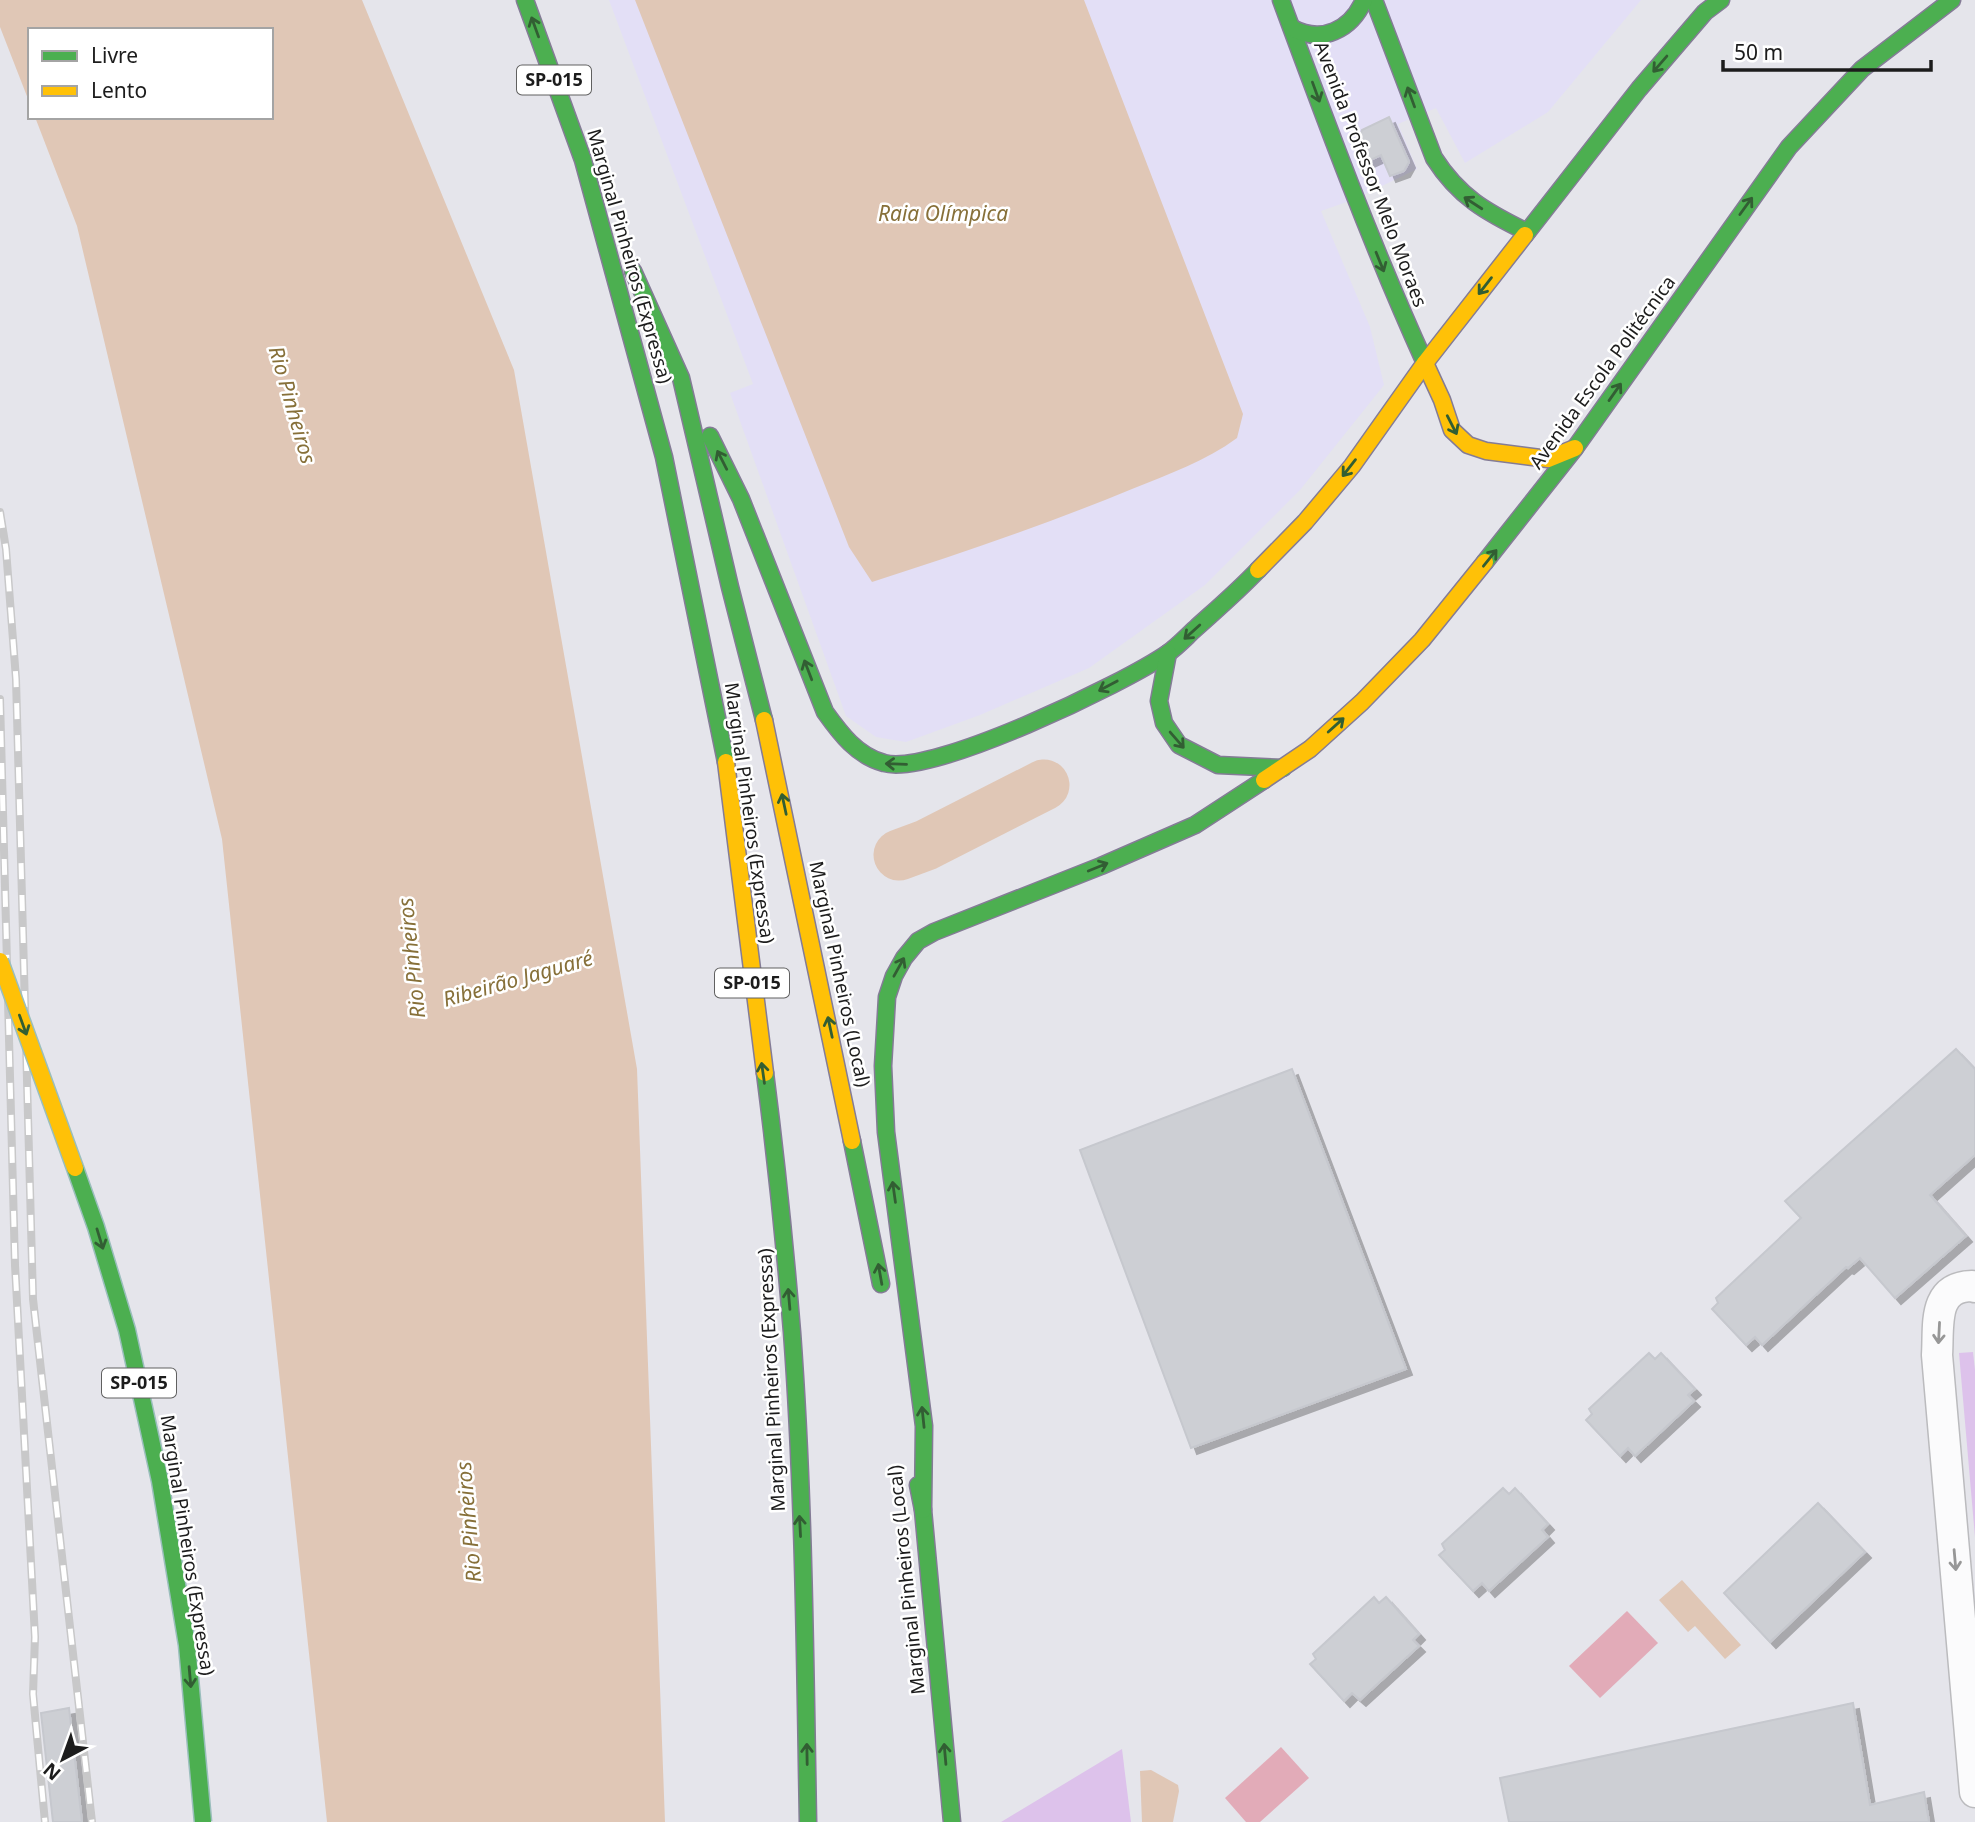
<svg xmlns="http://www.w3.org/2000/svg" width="1975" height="1822" font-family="'Noto Sans',sans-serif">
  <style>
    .education { fill: #e3dff6 }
    .grass { fill: #ddc2eb }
    .pitch { fill: #e2abb8 }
    .water { fill: #e0c7b6 }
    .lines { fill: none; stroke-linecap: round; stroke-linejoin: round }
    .river { stroke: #e0c7b6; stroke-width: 51 }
    .building { fill: #cdcfd4; stroke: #c6c8ce; stroke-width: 2; filter: url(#shadow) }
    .street-casing { stroke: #bbbbbe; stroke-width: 33 }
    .fast-casing { stroke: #847c96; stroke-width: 19 }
    .slow-casing { stroke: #847c96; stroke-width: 19 }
    .street { stroke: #fbfbfc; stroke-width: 30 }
    .fast { stroke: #4caf50; stroke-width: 16 }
    .slow { stroke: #ffc107; stroke-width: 16 }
    .rail-casing { stroke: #c8c8c9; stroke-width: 8 }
    .rail { stroke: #fff; stroke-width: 5; stroke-dasharray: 16; stroke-linecap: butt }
    .fast-bridge-casing { stroke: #9abebc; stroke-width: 19; stroke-linecap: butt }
    .slow-bridge-casing { stroke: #9abebc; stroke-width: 19; stroke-linecap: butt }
    .fast-bridge { stroke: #4caf50; stroke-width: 16 }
    .slow-bridge { stroke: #ffc107; stroke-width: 16 }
    .oneway { stroke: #325e33 }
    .oneway2 { stroke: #979797 }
    .labels { text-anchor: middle; stroke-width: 5; stroke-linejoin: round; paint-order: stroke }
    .shield { fill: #fff; stroke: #606060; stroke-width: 2 }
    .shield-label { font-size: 18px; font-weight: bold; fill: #1c1c1c }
    .street-label { font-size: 19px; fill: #1c1c1c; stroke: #fff }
    .water-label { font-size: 21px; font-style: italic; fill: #877039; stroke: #fff }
  </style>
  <defs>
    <filter id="shadow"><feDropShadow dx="6" dy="6" stdDeviation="0" flood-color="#0004"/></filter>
  </defs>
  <rect width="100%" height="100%" fill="#e5e5eb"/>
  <path class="education" d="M609 0H1641L1548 112 1465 163 1436 108 1398 124 1417 169 1355 199 1321 211 1370 327 1384 385 1300 490 1205 585 1089 668 980 715 906 742 876 737 846 716 730 393 753 384Z"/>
  <g class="grass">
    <path d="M1973 1352 1975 1370V1537L1959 1353Z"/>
    <path d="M1122 1749 1131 1822H1001Z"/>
  </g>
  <g class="pitch">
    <path d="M1627 1611 1658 1643 1600 1698 1569 1666Z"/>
    <path d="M1281 1747 1309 1778 1260 1822H1246L1225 1798Z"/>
  </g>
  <g class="water">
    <path d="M0 0H362L514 370 637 1069 665 1822H327L222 839 77 226 35 117H271V30H30V104L0 27Z"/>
    <path d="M635 0H1084L1243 414 1237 438C1206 461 1169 474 1132 489 1047 524 960 554 872 582L849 547Z"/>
    <path d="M1682 1580 1741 1645 1725 1659 1695 1626 1688 1632 1659 1600Z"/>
    <path d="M1151 1770 1178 1785 1179 1791 1173 1822H1142L1140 1771Z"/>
  </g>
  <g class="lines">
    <path class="river" d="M899 855 926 845 1044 785"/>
  </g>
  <g class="building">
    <path d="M1389 117 1409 162 1404 171 1390 176 1381 155 1366 162 1358 142 1362 130Z"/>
    <path d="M1956 1049 1975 1069V1155L1930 1195 1966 1236 1895 1298 1860 1258 1848 1268 1846 1267 1762 1345 1755 1337 1746 1345 1712 1309 1718 1303 1716 1298 1801 1218 1785 1201Z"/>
    <path d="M1292 1069 1406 1369 1191 1448 1080 1150Z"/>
    <path d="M1649 1353 1655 1359 1661 1353 1695 1389 1688 1395 1694 1401 1635 1456 1628 1448 1620 1456 1586 1420 1592 1414 1589 1409Z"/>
    <path d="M1503 1488 1509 1494 1515 1488 1548 1524 1542 1530 1548 1537 1489 1591 1482 1583 1473 1591 1439 1555 1445 1550 1442 1544Z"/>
    <path d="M1818 1503 1865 1552 1770 1642 1724 1593Z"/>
    <path d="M1374 1597 1379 1603 1386 1597 1419 1634 1413 1640 1419 1646 1360 1700 1352 1693 1344 1701 1310 1664 1316 1659 1313 1654Z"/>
    <path d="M1853 1703 1870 1805 1924 1792 1929 1822H1509L1500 1778Z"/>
    <path d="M69 1708 82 1822H53L41 1713Z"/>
  </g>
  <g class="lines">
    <g class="street-casing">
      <path id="street" d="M1975 1287 1972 1286C1932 1287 1939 1325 1937 1355L1975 1792"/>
    </g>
    <g class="fast-casing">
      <g id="fast">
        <path d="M525 0 583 160 664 457 726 762"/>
        <path d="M1281 0C1326 122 1371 244 1425 363"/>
        <path d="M1374 0 1434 158C1459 197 1486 212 1527 232"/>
        <path d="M1292 28C1322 44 1351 30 1364 0"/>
        <path d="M1525 235 1639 89 1705 12 1721 0"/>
        <path d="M633 271 681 378 730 587 764 720"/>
        <path d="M710 436 741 499 825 712C840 733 857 756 884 763 931 777 1125 683 1168 653 1178 646 1187 636 1196 628 1217 609 1238 591 1258 570"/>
        <path d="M1485 562 1575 448 1789 147 1862 69 1952 0"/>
        <path d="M1168 653 1159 701 1164 723 1179 745 1218 765 1283 768"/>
        <path d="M765 1073C776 1159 785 1246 792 1332 804 1495 805 1659 808 1822"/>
        <path d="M852 1141 881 1284"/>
        <path d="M918 1485 923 1510 952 1822"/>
        <path d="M923 1510 924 1426 886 1132 883 1066 887 997 894 976 904 958 918 941 934 932 1101 866 1195 825 1264 780"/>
      </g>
    </g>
    <g class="slow-casing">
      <g id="slow">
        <path d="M1425 363 1442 400 1452 430 1468 445 1486 451 1548 459 1575 448"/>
        <path d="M1258 570 1305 522 1352 466 1425 363 1525 235"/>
        <path d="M764 720 852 1141"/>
        <path d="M726 762 765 1073"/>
        <path d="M1264 780 1310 749 1362 702 1422 640 1485 562"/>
      </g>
    </g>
    <use href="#street" class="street"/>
    <use href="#fast" class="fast"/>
    <use href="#slow" class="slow"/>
    <g class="rail-casing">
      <g id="rail">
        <path d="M0 512 6 549 16 679 33 1299 92 1822"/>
        <path d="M0 699 15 1265 35 1637 33 1694 45 1822"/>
      </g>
    </g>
    <use href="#rail" class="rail"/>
    <g class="fast-bridge-casing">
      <path id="fast-bridge" d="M75 1168 96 1227 127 1330 160 1481 187 1645 203 1822"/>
    </g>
    <g class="slow-bridge-casing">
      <path id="slow-bridge" d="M0 961 75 1168"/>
    </g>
    <use href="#fast-bridge" class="fast-bridge"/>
    <use href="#slow-bridge" class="slow-bridge"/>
  </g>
  <defs><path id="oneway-shaft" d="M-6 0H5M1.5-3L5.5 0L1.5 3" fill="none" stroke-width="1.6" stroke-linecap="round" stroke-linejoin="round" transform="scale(1.75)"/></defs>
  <g class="oneway">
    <use href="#oneway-shaft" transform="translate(535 27) rotate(-110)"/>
    <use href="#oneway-shaft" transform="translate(1660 64) rotate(131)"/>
    <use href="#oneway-shaft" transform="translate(1316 92) rotate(70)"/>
    <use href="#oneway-shaft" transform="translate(1411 97) rotate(-110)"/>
    <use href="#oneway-shaft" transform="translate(1473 203) rotate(-147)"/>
    <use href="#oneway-shaft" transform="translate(1746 206) rotate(-54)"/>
    <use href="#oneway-shaft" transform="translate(1380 262) rotate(68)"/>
    <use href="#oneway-shaft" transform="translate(1485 286) rotate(128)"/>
    <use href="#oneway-shaft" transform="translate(1615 392) rotate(-55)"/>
    <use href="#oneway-shaft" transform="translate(1452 425) rotate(63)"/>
    <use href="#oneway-shaft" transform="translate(722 460) rotate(-117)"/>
    <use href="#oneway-shaft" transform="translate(1349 468) rotate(128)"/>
    <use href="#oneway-shaft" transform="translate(1490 558) rotate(-51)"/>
    <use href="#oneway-shaft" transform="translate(1192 632) rotate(138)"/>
    <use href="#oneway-shaft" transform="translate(808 670) rotate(-111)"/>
    <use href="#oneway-shaft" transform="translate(1108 686) rotate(152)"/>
    <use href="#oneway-shaft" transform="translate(1336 725) rotate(-42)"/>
    <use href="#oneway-shaft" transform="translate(1177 740) rotate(49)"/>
    <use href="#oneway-shaft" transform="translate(896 764) rotate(-178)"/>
    <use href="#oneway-shaft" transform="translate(784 804) rotate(-102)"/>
    <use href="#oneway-shaft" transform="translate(1098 867) rotate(-22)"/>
    <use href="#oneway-shaft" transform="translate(899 967) rotate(-61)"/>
    <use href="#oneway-shaft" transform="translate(23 1025) rotate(70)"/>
    <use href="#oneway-shaft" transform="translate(830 1027) rotate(-102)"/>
    <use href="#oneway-shaft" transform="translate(763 1073) rotate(-98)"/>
    <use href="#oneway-shaft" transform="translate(894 1192) rotate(-98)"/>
    <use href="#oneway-shaft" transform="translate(100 1239) rotate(73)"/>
    <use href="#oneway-shaft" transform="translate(880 1274) rotate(-100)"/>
    <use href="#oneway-shaft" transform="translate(789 1299) rotate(-95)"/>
    <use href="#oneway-shaft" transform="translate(923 1417) rotate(-96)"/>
    <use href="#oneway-shaft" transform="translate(800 1526) rotate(-93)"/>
    <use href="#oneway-shaft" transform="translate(190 1677) rotate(85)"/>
    <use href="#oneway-shaft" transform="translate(807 1754) rotate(-91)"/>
    <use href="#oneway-shaft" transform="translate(945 1754) rotate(-95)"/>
  </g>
  <g class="oneway2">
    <use href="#oneway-shaft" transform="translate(1939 1333) rotate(93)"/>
    <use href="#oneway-shaft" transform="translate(1955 1560) rotate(85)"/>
  </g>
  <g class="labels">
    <g class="shield">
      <rect x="517" y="65.5" width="74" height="29" rx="5"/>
      <rect x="715" y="968.5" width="74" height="29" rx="5"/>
      <rect x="102" y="1368.5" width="74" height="29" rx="5"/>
    </g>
    <g class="shield-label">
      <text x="554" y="86">SP-015</text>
      <text x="752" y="989">SP-015</text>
      <text x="139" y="1389">SP-015</text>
    </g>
    <g class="street-label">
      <text transform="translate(1371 174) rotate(69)" y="7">Avenida Professor Melo Moraes</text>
      <text transform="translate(630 256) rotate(74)" y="7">Marginal Pinheiros (Expressa)</text>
      <text transform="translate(1602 372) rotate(-54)" y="7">Avenida Escola Politécnica</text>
      <text transform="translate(750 813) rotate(82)" y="7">Marginal Pinheiros (Expressa)</text>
      <text transform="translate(840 974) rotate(78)" y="7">Marginal Pinheiros (Local)</text>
      <text transform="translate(771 1380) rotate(-93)" y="7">Marginal Pinheiros (Expressa)</text>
      <text transform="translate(188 1545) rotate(81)" y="7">Marginal Pinheiros (Expressa)</text>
      <text transform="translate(906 1580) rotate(-96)" y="7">Marginal Pinheiros (Local)</text>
    </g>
    <g class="water-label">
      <text x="943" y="221">Raia Olímpica</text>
      <text transform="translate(292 405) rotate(74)" y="7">Rio Pinheiros</text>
      <text transform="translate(412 958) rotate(-96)" y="7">Rio Pinheiros</text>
      <text transform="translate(518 979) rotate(-16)" y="7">Ribeirão Jaguaré</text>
      <text transform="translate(469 1522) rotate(-95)" y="7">Rio Pinheiros</text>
    </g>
  </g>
  <rect x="28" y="28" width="245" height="91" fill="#ffffff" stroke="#a4a4a4" stroke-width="2"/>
  <rect x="42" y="51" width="35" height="10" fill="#4caf50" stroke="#a4a4a4" stroke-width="2"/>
  <text x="91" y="63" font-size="21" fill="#1c1c1c">Livre</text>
  <rect x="42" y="86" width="35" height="10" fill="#ffc107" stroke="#a4a4a4" stroke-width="2"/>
  <text x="91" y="98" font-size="21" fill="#1c1c1c">Lento</text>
  <g transform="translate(63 1759) rotate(221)" stroke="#ffffff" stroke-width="5" paint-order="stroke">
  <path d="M0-5L12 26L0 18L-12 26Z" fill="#1c1c1c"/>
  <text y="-10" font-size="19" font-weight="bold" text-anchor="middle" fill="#1c1c1c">N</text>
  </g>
  <path d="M1723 60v10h208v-10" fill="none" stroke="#1c1c1c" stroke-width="3.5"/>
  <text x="1734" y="60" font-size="21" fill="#1c1c1c" stroke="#ffffff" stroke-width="5" paint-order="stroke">50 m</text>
</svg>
